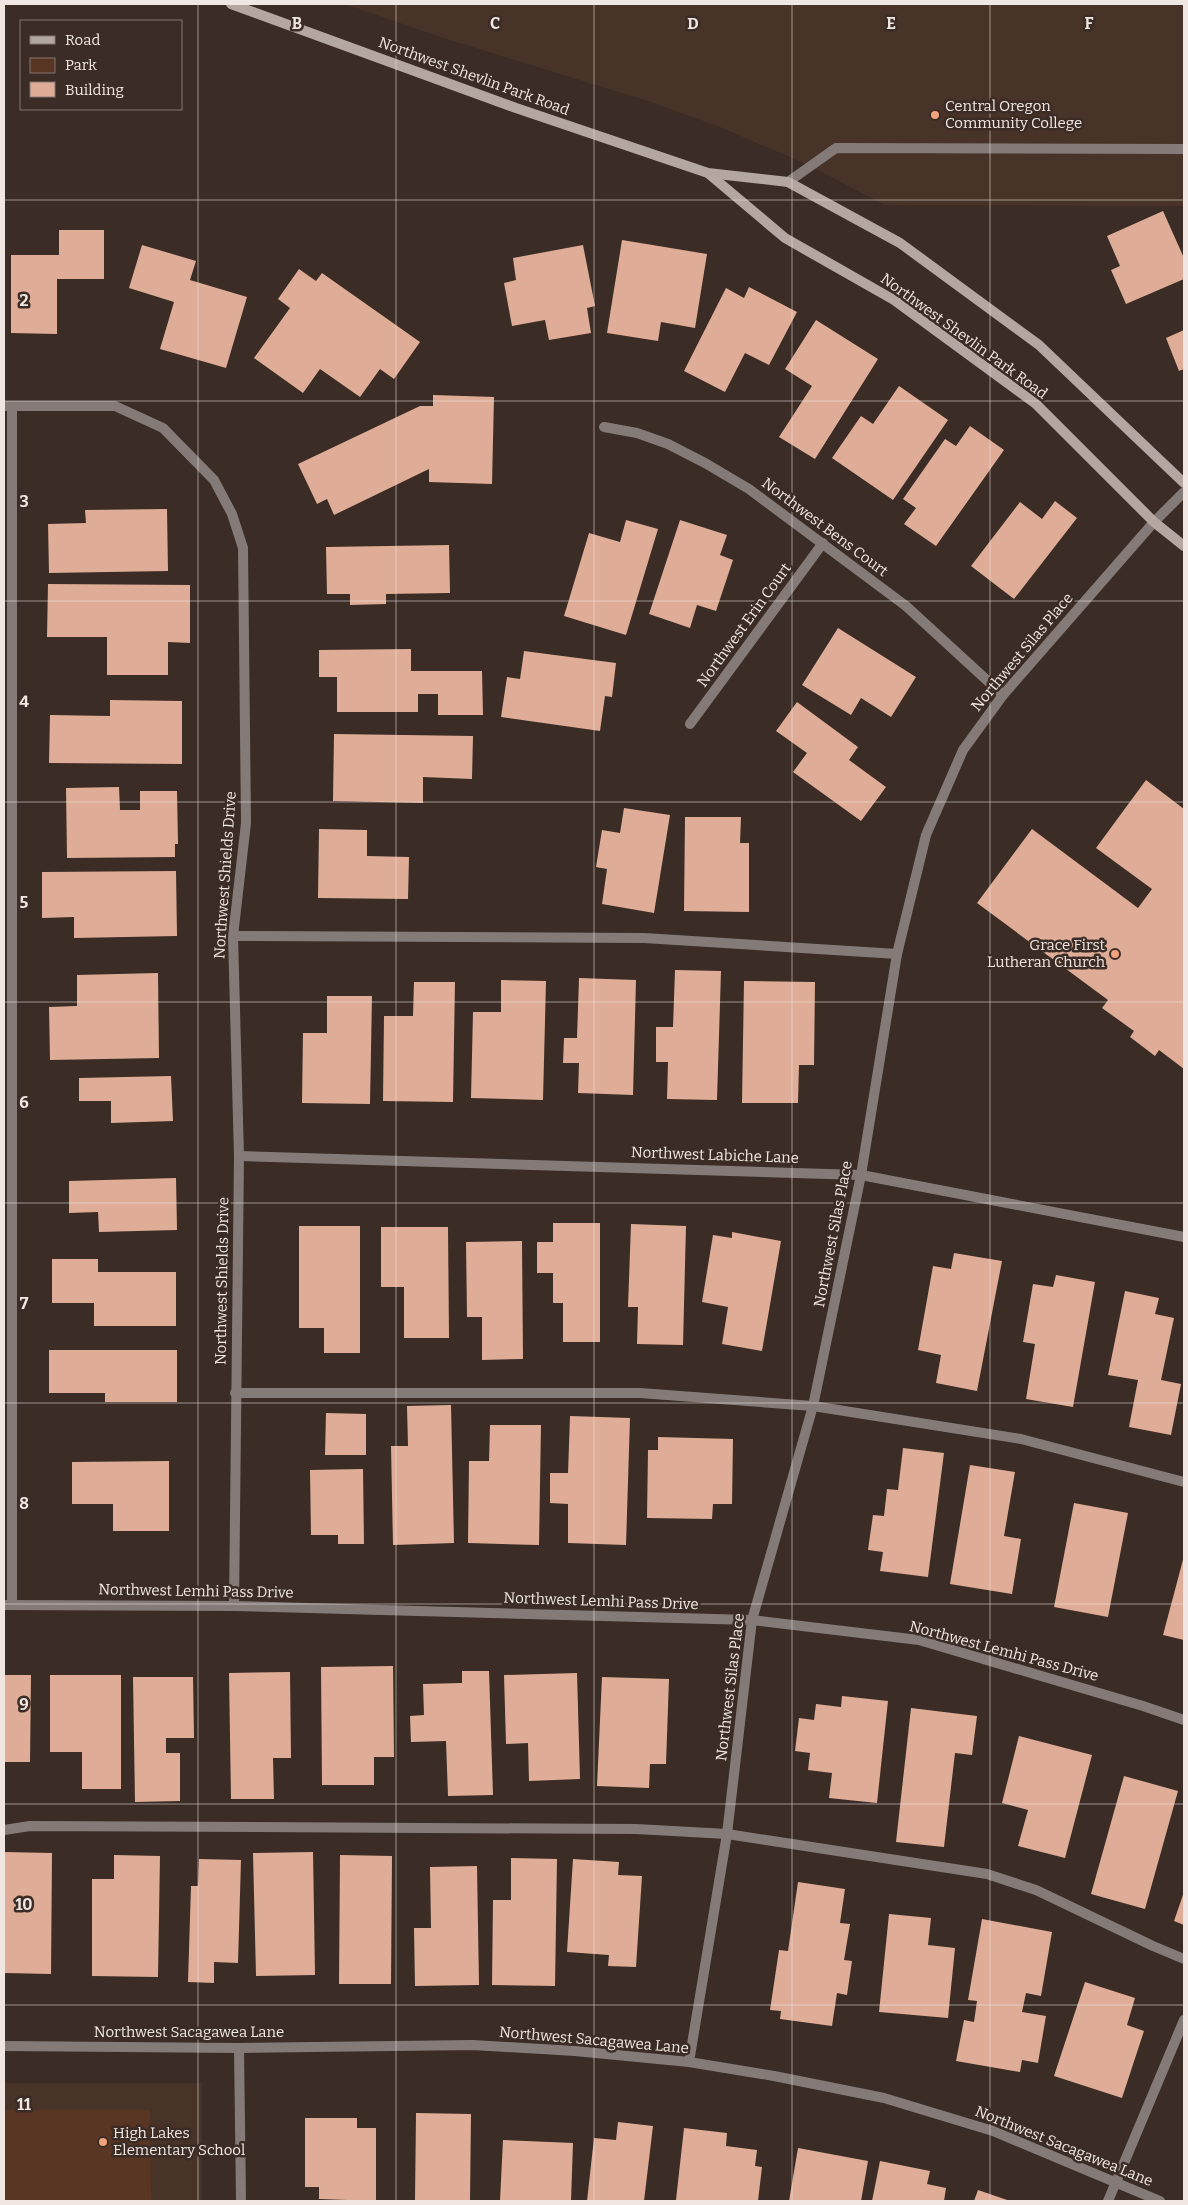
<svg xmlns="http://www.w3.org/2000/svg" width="1188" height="2205" font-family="Bitter,serif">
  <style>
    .built { fill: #483329 }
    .green { fill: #593524 }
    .building { fill: #dfad97 }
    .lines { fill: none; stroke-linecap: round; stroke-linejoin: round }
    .service { stroke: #847b78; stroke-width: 10 }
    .minor { stroke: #847b78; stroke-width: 10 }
    .secondary { stroke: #b4a6a0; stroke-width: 10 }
    .grid { fill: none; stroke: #f1e7e2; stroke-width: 1; stroke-opacity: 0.55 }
    .poi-dot { fill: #f1a17c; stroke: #3b2c25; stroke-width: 2 }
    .labels { text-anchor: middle; stroke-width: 5; stroke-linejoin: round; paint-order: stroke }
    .street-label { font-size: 15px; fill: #f1e7e2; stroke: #3b2c25 }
    .poi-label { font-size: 15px; fill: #f1e7e2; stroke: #3b2c25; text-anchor: start }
    .grid-label { font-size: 16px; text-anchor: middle; font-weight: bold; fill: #f1e7e2; stroke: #3b2c25; stroke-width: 5; stroke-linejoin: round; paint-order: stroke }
  </style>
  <rect width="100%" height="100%" fill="#3b2c25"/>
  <g class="built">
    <path d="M345 4H1184V206L885 205 806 164 720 127 651 102 443 38Z"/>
    <rect x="4" y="2083" width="198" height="118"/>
  </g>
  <path class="green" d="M4 2110H150L151 2201H4Z"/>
  <g class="building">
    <path d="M1163 211 1184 258V279L1126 304 1111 270 1120 266 1107 236Z"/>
    <path d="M59 230H104V279H57V334L11 333V255H59Z"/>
    <path d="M622 240 707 254 695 328 661 322 658 341 607 333Z"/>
    <path d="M142 245 196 261 190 280 247 297 226 368 160 349 174 302 129 288Z"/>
    <path d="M583 245 595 306 587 308 591 333 549 340 545 320 512 326 504 283 516 280 513 258Z"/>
    <path d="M299 269 316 281 322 273 420 342 394 379 380 369 360 397 320 369 303 393 254 358 290 308 278 299Z"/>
    <path d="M749 287 797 312 769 365 745 353 725 392 684 371 726 288 744 298Z"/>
    <path d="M816 320 878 359 815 459 779 437 812 386 785 369Z"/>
    <path d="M1184 330V369L1179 371 1166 338Z"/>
    <path d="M899 386 948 420 893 500 832 458 861 416 873 424Z"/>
    <path d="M433 395 494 397 492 484 429 482V469L334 515 327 499 317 504 298 464 420 406H433Z"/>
    <path d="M970 426 1004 450 936 546 904 524 916 508 903 499 945 439 956 446Z"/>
    <path d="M1055 501 1077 518 1014 599 971 566 1020 502 1042 519Z"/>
    <path d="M167 509 168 571 49 573 48 524 86 523 85 510Z"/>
    <path d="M626 520 658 529 626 635 564 616 589 533 620 542Z"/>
    <path d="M680 520 727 535 720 555 733 560 716 611 697 605 690 628 649 614Z"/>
    <path d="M449 545 450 593 386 594V604L350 605V594H327L326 547Z"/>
    <path d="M48 584 190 585V643L168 642V675H107V637H47Z"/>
    <path d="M838 628 916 677 891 717 861 698 851 715 802 685Z"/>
    <path d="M411 649V671H482L483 715H438V694H418V712H337V677H319V650Z"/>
    <path d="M524 651 616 663 612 697 605 696 600 731 501 717 507 677 520 679Z"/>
    <path d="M110 700 182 701V764L49 763 50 715 110 716Z"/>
    <path d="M797 702 858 747 849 760 886 787 861 821 793 772 807 753 776 731Z"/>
    <path d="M334 734 473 736 472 779 423 777V803L333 801Z"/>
    <path d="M1146 780 1184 809V1069L1159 1050 1155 1056 1130 1037 1134 1031 1102 1008 1108 1000 977 903 1032 829 1138 908 1152 889 1096 848Z"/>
    <path d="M119 787 120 810H140V791H177L178 844H175V857L67 858 66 788Z"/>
    <path d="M624 808 670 815 654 913 602 904 607 869 596 867 602 830 620 833Z"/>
    <path d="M685 817H741L740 843H749V912L684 911Z"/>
    <path d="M319 829 367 830V856L409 857 408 899 318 898Z"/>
    <path d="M176 871 177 936 74 938V917L42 918V872Z"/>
    <path d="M675 970 721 971 717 1100 667 1099 668 1062H656V1027H673Z"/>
    <path d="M158 973 159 1058 50 1060 49 1007 77 1006V975Z"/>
    <path d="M579 978 636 980 633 1095 578 1093 579 1063H563L564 1038H577Z"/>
    <path d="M501 980 546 981 543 1100 471 1098 473 1012H501Z"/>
    <path d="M744 981 815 982 814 1065H799L798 1103H742Z"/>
    <path d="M414 982H455L453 1102 383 1101 384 1016H413Z"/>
    <path d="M327 996H372L370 1104 302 1103 303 1033H327Z"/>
    <path d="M171 1076 173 1121 111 1123V1101H79V1078Z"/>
    <path d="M176 1178 177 1230 99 1232 98 1212 69 1213V1181Z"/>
    <path d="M553 1223H600V1342H563V1303H553V1273H537V1242H553Z"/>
    <path d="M631 1224 686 1226 683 1345 637 1344 638 1307H628Z"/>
    <path d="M299 1226H360V1353H324V1328H299Z"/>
    <path d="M381 1227H448L449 1338H404V1287H381Z"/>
    <path d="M732 1232 781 1241 762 1351 722 1344 728 1307 702 1302 713 1235 732 1238Z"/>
    <path d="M522 1241 523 1359 482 1360V1317H467L466 1242Z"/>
    <path d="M954 1253 1002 1261 977 1391 936 1383 941 1355 918 1350 933 1266 951 1269Z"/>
    <path d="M52 1259H98V1272H176V1326H94V1303H52Z"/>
    <path d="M1056 1275 1095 1282 1073 1407 1026 1399 1035 1344 1023 1342 1033 1284 1053 1287Z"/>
    <path d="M1125 1291 1159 1298 1155 1314 1174 1318 1161 1380 1181 1384 1171 1435 1129 1427 1138 1380 1108 1375Z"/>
    <path d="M49 1350H177V1402H105V1393H49Z"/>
    <path d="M451 1405 454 1543 393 1545 391 1446H408L407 1406Z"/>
    <path d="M326 1413 366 1414V1455H325Z"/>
    <path d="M570 1416 630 1418 626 1545 568 1543V1504L550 1503V1473H568Z"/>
    <path d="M490 1425H541L539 1545 468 1543 469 1461H489Z"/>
    <path d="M658 1437 733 1439 732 1504H713L712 1519 647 1518 648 1450H658Z"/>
    <path d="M903 1448 944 1453 928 1577 880 1571 883 1552 868 1550 873 1515 884 1516 887 1489 898 1490Z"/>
    <path d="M169 1461V1531H113V1504H72V1462Z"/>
    <path d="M970 1465 1015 1472 1004 1536 1021 1539 1012 1594 950 1584Z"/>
    <path d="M363 1469 364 1544H338V1535H311L310 1470Z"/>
    <path d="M1074 1503 1128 1513 1108 1617 1054 1607Z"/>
    <path d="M1184 1556V1640L1163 1635Z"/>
    <path d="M393 1666 394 1757H374V1785H322L321 1667Z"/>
    <path d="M462 1671H489L493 1795 448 1796 446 1741 411 1742 410 1716 424 1715 423 1684 462 1683Z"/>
    <path d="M290 1672 291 1758H273L274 1799H231L229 1673Z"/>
    <path d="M577 1673 580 1779 529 1781 528 1743 506 1744 504 1675Z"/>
    <path d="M4 1675H31L30 1762H4Z"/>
    <path d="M50 1675H121V1789H82V1752H50Z"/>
    <path d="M133 1677H193L194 1738H166V1753H180V1801L135 1802Z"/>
    <path d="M602 1677 669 1679 666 1764H650L649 1788 597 1786Z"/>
    <path d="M842 1696 888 1701 877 1803 829 1798 832 1773 808 1770 810 1753 795 1751 799 1718 814 1720 816 1704 841 1707Z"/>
    <path d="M911 1708 977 1716 972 1755 955 1753 944 1847 896 1842Z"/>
    <path d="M1019 1736 1092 1755 1065 1858 1018 1846 1028 1810 1002 1803Z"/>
    <path d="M1124 1776 1178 1791 1145 1909 1091 1894Z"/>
    <path d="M4 1852 52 1853 51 1974 4 1973Z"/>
    <path d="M313 1852 315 1975 256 1976 253 1853Z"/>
    <path d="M114 1855 160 1856 158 1977 92 1976V1879H114Z"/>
    <path d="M340 1855 392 1856 391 1984H339Z"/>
    <path d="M511 1858 557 1859 555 1986 492 1985 493 1900H511Z"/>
    <path d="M199 1859 241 1860 238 1963 214 1962V1983L188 1982 191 1886H198Z"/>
    <path d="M573 1859 619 1862 618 1875 642 1876 636 1967 608 1966 609 1955 567 1952Z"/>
    <path d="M477 1866 479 1985 415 1986 414 1928H431L430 1867Z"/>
    <path d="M798 1882 845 1889 840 1923 850 1924 844 1960 852 1961 847 1995 837 1993 832 2026 780 2019 781 2011 770 2010 779 1950 788 1951Z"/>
    <path d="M1184 1892V1925L1174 1921Z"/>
    <path d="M889 1914 931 1918 928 1945 955 1948 948 2018 879 2012Z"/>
    <path d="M982 1919 1052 1932 1041 1996 1026 1993 1022 2012 1046 2016 1038 2063 1022 2060 1020 2072 956 2061 964 2020 974 2022 977 2001 968 2000Z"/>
    <path d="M1085 1982 1135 1998 1127 2025 1144 2031 1122 2098 1054 2076Z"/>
    <path d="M416 2113 471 2114 470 2201H415Z"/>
    <path d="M305 2118H357V2128H376V2201L319 2199V2187H305Z"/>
    <path d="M618 2122 653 2126 644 2201H587L594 2138 616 2140Z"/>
    <path d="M684 2128 727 2133 726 2146 757 2150 755 2166 762 2167 758 2201 676 2200Z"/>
    <path d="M503 2140 573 2143 571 2201H500Z"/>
    <path d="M798 2148 868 2161 861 2201H789Z"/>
    <path d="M880 2161 930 2171 927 2184 946 2188 944 2201H872Z"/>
    <path d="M978 2190 1010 2201H974Z"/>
  </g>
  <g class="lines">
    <g class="service">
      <path d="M788 182 836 148 1184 149"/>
      <path d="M12 406V1605"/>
      <path d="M233 936 644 938 897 954"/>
      <path d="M235 1393H640L813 1406 1021 1439 1184 1482"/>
      <path d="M4 1830 30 1826 636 1829 727 1834 987 1874 1036 1890 1153 1946 1184 1959"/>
      <path d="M1116 2182 1184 2020"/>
    </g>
    <g class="minor">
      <path d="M4 406H115L163 428 214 480 232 514 243 548 246 823 233 936 239 1156 234 1606"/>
      <path d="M604 427 637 433 668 444 705 463 749 489 906 606 1003 695"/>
      <path d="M690 724 823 543"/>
      <path d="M239 1156 861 1175 1184 1237"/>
      <path d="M4 1605 234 1606 752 1620 919 1640 1143 1706 1184 1720"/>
      <path d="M4 2046 239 2048 473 2045 575 2051 689 2062 774 2076 884 2098 993 2131 1160 2201"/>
      <path d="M239 2048 241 2201"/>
      <path d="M689 2062 727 1834 752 1620 813 1406 861 1175 897 954 926 835 963 750 1003 695 1154 522 1184 492"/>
      <path d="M1108 2201 1116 2182"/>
    </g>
    <g class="secondary">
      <path d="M231 4 516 108 708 173 788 182 900 243 1039 345 1184 483"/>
      <path d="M709 174 785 238 894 300 1036 404 1154 522 1184 546"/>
    </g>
  </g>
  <path class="grid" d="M198 4V2201M396 4V2201M594 4V2201M792 4V2201M990 4V2201M4 200H1184M4 401H1184M4 601H1184M4 802H1184M4 1002H1184M4 1203H1184M4 1403H1184M4 1604H1184M4 1804H1184M4 2005H1184"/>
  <g class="poi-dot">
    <circle cx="935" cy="115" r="5"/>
    <circle cx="1115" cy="954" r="5"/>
    <circle cx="103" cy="2142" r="5"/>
  </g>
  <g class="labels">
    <g class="street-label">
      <text transform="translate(474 76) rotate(20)" y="5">Northwest Shevlin Park Road</text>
      <text transform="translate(964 336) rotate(36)" y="5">Northwest Shevlin Park Road</text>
      <text transform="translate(825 527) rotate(37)" y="5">Northwest Bens Court</text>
      <text transform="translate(744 625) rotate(-54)" y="5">Northwest Erin Court</text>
      <text transform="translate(1022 652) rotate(-50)" y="5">Northwest Silas Place</text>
      <text transform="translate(225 875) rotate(-86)" y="5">Northwest Shields Drive</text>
      <text transform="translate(715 1155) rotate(2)" y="5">Northwest Labiche Lane</text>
      <text transform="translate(833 1234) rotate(-79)" y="5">Northwest Silas Place</text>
      <text transform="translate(222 1281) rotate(-89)" y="5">Northwest Shields Drive</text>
      <text transform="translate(196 1591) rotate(1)" y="5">Northwest Lemhi Pass Drive</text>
      <text transform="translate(601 1601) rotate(2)" y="5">Northwest Lemhi Pass Drive</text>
      <text transform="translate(1004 1651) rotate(15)" y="5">Northwest Lemhi Pass Drive</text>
      <text transform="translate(730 1687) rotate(-83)" y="5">Northwest Silas Place</text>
      <text x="189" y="2037">Northwest Sacagawea Lane</text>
      <text transform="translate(594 2040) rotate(5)" y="5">Northwest Sacagawea Lane</text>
      <text transform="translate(1064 2146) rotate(22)" y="5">Northwest Sacagawea Lane</text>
    </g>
    <g class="poi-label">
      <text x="945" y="111">Central Oregon<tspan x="945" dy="17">Community College</tspan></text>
      <text x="1105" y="950" text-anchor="end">Grace First<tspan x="1105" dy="17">Lutheran Church</tspan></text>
      <text x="113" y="2138">High Lakes<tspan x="113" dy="17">Elementary School</tspan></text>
    </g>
  </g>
  <g class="grid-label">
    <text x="297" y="29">B</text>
    <text x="495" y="29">C</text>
    <text x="693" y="29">D</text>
    <text x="891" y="29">E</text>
    <text x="1089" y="29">F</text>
    <text x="24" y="306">2</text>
    <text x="24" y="507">3</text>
    <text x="24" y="707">4</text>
    <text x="24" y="908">5</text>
    <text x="24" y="1108">6</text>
    <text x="24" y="1309">7</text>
    <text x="24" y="1509">8</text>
    <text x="24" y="1710">9</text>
    <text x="24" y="1910">10</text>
    <text x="24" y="2110">11</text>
  </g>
  <rect width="1188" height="2205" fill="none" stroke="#f1e7e2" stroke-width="10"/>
  <rect x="20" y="20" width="162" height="90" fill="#3b2c25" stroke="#847771"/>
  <rect x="30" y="36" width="25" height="8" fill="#b4a6a0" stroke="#847771"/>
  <text x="65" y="45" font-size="15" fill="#f1e7e2">Road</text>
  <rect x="30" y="58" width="25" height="15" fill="#593524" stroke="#847771"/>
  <text x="65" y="70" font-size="15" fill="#f1e7e2">Park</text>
  <rect x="30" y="82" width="25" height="15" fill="#dfad97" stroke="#847771"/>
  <text x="65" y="95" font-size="15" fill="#f1e7e2">Building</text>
</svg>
